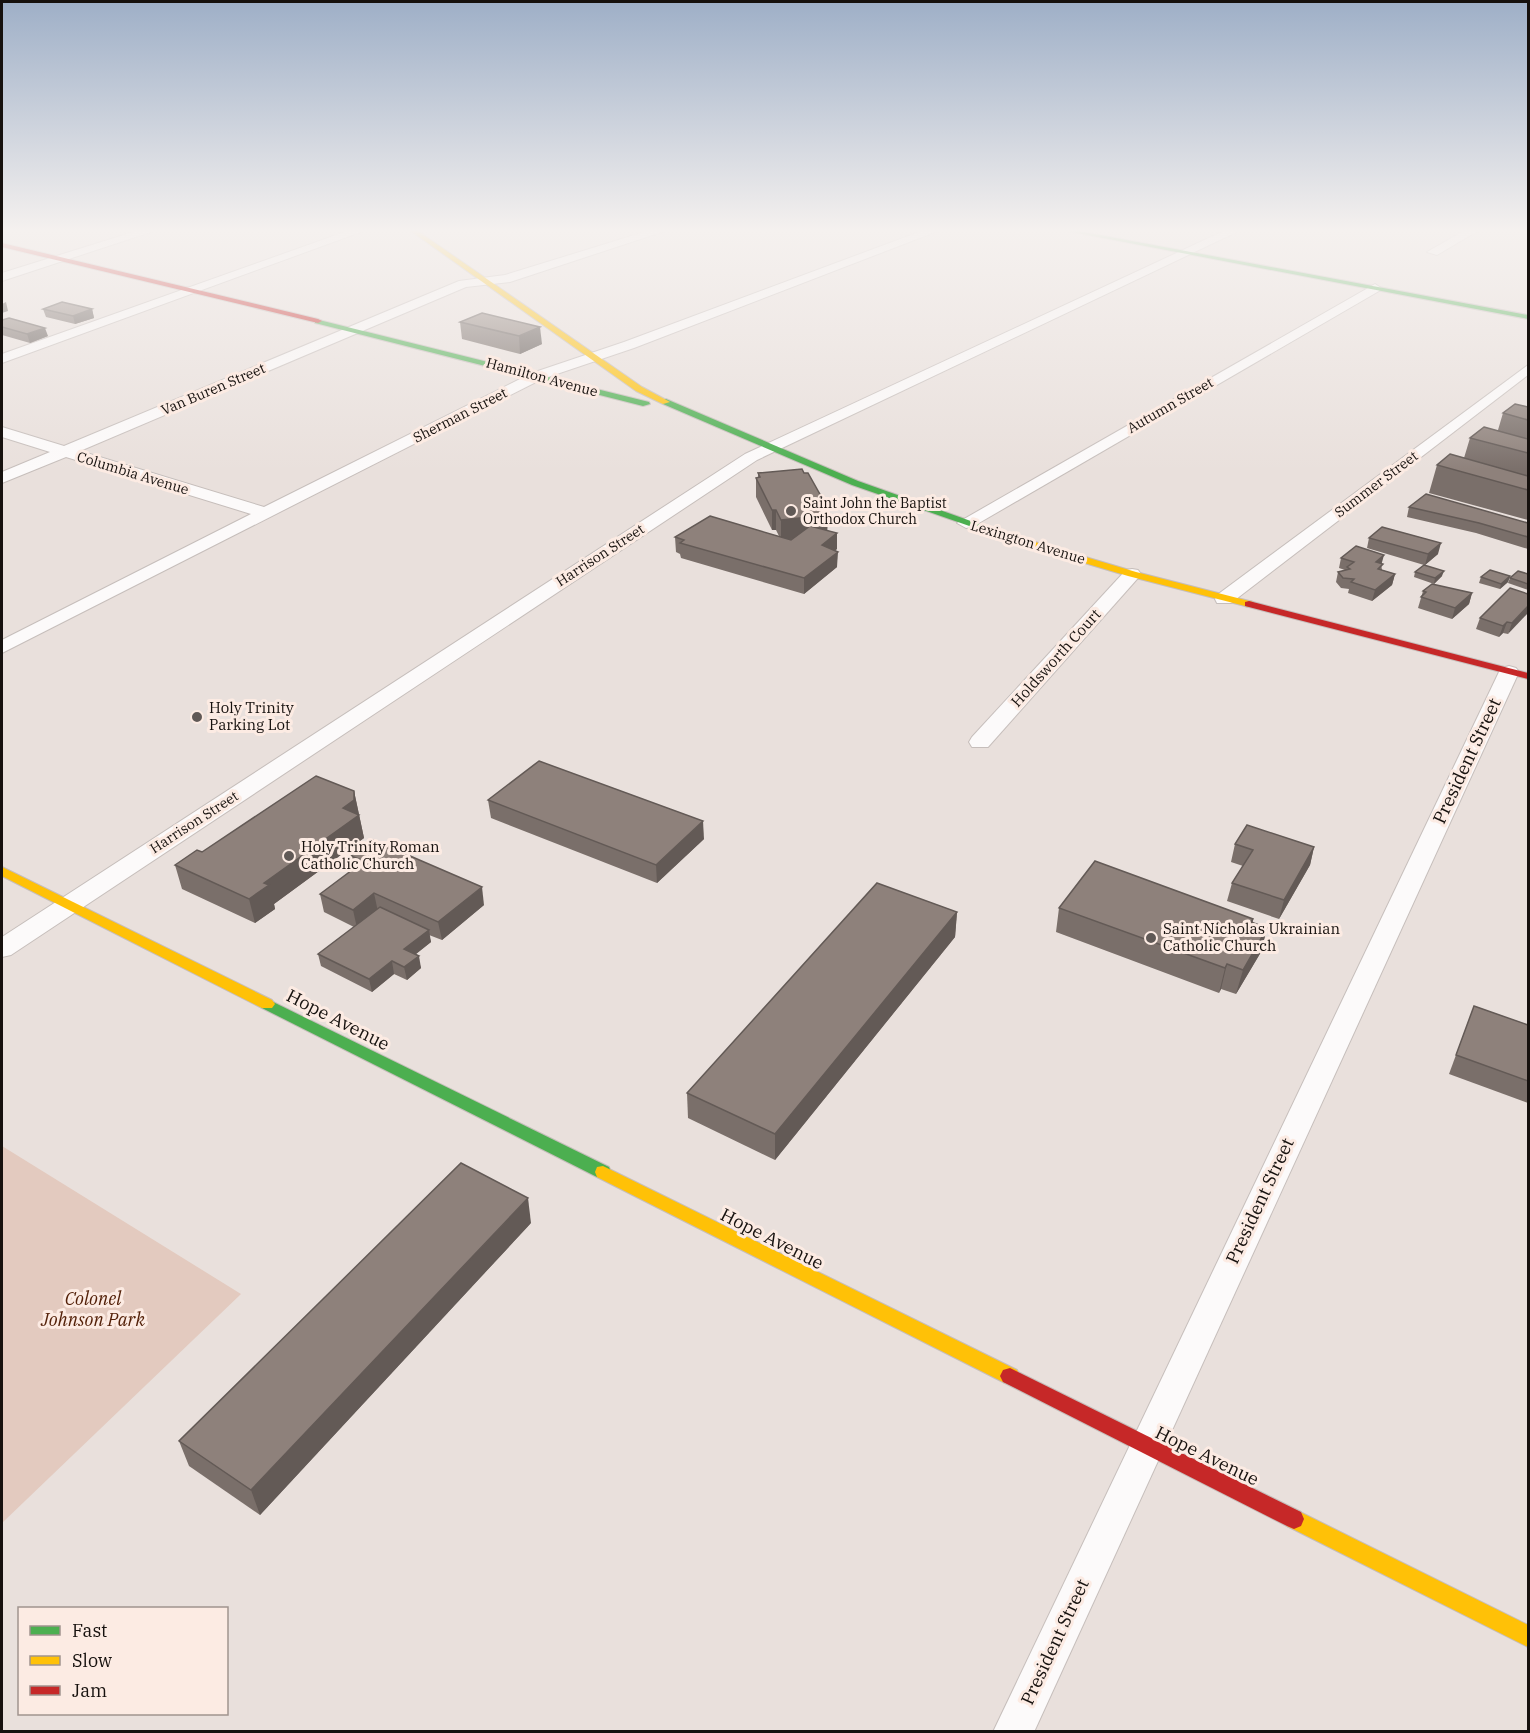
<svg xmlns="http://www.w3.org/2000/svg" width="1530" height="1733" font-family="'IBM Plex Serif',serif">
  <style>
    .green { fill: #e3cabf }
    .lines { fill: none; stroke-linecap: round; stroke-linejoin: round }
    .street-casing { stroke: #c6bebb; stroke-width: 2 }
    .fast-casing { stroke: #c6bebb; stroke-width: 2 }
    .slow-casing { stroke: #c6bebb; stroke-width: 2 }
    .jam-casing { stroke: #c6bebb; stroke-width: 2 }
    .street { fill: #fcfafa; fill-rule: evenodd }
    .fast { fill: #4caf50; fill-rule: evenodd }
    .slow { fill: #ffc107; fill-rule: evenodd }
    .jam { fill: #c62828; fill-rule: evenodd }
    .wall { fill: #7a6f6a }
    .shaded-wall { fill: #635a56 }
    .building { fill: #8e817b; stroke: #635a56; stroke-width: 1.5 }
    .poi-dot { fill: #605956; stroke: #fcebe3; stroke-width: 2 }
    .labels { text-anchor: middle; stroke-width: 6; stroke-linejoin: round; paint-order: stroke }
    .far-street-label { font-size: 14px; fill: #16110e; stroke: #fcebe3 }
    .far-poi-label { font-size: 14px; fill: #16110e; stroke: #fcebe3; text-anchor: start }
    .street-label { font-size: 15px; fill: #16110e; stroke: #fcebe3 }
    .poi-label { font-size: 15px; fill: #16110e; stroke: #fcebe3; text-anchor: start }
    .near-street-label { font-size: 18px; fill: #16110e; stroke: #fcebe3 }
    .near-park-label { font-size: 18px; font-style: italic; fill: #542109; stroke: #fcebe3 }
  </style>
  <rect width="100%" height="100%" fill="#e9e0dc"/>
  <path class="green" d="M2 1146 241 1294 2 1523Z"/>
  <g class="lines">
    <g class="street-casing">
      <g id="street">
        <path d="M143 229H160L2 281V273Z"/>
        <path d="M353 229H369L2 363V354Z"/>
        <path d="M654 229H671L510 282 466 287 80 451 264 507 532 373 624 342 927 229H943L634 348 542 379 2 653V640L251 514 66 457 2 483V472L50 452 2 437V427L64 446 459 281 505 275Z"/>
        <path d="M1228 229H1243L757 460 11 955 2 957V937L745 454Z"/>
        <path d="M1467 229H1481L1437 255 1427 252Z"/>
        <path d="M1375 284 1381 288 1379 291 972 527 966 528 957 523Z"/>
        <path d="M1528 365V375L1231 603H1217L1215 599 1217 595Z"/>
        <path d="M1132 569 1138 570 1141 574 1138 578 988 747H972L969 742 972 737 1126 570Z"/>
        <path d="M1509 666 1516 668 1519 672 1034 1732H993L1499 672 1502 668Z"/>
      </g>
    </g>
    <g class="fast-casing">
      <g id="fast">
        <path d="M1056 229H1068L1528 315V319Z"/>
        <path d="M315 319 649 402 650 404 643 406 315 323Z"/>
        <path d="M666 399 858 481 1030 542 1029 544H1021L852 485 663 404V400Z"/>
        <path d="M267 999 609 1167 611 1172 609 1177 603 1178 597 1177 262 1008 259 1004 262 1000Z"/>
      </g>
    </g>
    <g class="slow-casing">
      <g id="slow">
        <path d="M408 229H415L642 387 670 402 663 404 636 391Z"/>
        <path d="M1025 539 1136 572 1253 602 1254 604 1249 607 1128 576 1021 544V540Z"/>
        <path d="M2 867 272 1000 275 1004 272 1008H262L2 876Z"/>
        <path d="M603 1166 1017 1370 1020 1376 1017 1382 1010 1384 1003 1382 597 1177 595 1172 597 1167Z"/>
        <path d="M1294 1509 1528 1625V1647L1287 1526 1284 1519 1287 1512Z"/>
      </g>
    </g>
    <g class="jam-casing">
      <g id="jam">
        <path d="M2 243 318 319 322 321 318 323 2 247Z"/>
        <path d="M1249 601 1528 673V679L1245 606V602Z"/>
        <path d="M1010 1368 1301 1512 1304 1519 1301 1526 1294 1529 1287 1526 1003 1382 1000 1376 1003 1370Z"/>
      </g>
    </g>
    <use href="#street" class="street"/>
    <use href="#fast" class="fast"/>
    <use href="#slow" class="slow"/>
    <use href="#jam" class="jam"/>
  </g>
  <g class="wall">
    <path d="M43 309H92L94 318 75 324 46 317Z"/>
    <path d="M482 313 542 344 520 354 462 339 460 322Z"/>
    <path d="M2 320 48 336 30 343 2 335Z"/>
    <path d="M1528 400V520L1429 493 1437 465 1464 458 1470 438 1498 430 1503 413 1527 407Z"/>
    <path d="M758 473 826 505V512L828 515 827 531 837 533V549L835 550 837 567 804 594 681 558 680 554 676 552 675 537 779 536 776 530H772L756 497V478H758Z"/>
    <path d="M1409 507 1528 523V549L1476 533 1407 517Z"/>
    <path d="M1369 538 1438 554 1425 565 1442 576 1434 584 1414 577 1415 572 1424 565 1367 548Z"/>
    <path d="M1341 558 1381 563 1382 570 1395 574 1392 585 1372 601 1348 593 1349 589 1341 588 1336 582 1338 572 1345 570 1339 568Z"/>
    <path d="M1528 574V590L1508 583 1510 578Z"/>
    <path d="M1510 576 1508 582 1500 589 1479 583 1481 577Z"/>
    <path d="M1423 591 1472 593 1469 604 1452 619 1418 608Z"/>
    <path d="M1528 594 1508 634 1503 633 1499 637 1476 629 1480 618Z"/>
    <path d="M354 791 364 838 274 904 275 909 255 923 182 889 175 865 202 852Z"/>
    <path d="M488 800 704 839 657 883 491 818Z"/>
    <path d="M1235 844 1314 847 1310 865 1279 919 1227 901 1232 883 1243 866 1231 862Z"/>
    <path d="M351 856 484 905 442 940 429 935 431 942 416 954 421 968 407 980 394 974 372 992 321 966 318 954 354 927 324 912 320 894 354 869Z"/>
    <path d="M1059 908 1253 919V923L1267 928 1261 952 1236 994 1221 989 1219 993 1056 932Z"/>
    <path d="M957 912 955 937 775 1160 688 1118 687 1093Z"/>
    <path d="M1474 1006 1528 1025V1103L1449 1074Z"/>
    <path d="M531 1223 260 1515 189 1466 179 1441Z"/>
  </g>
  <g class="shaded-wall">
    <path d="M6 302 8 311 2 313V304Z"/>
    <path d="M92 309 94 318 75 324 73 316Z"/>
    <path d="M540 327 542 344 520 354 519 336Z"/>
    <path d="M45 328 48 336 30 343 27 334Z"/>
    <path d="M826 505V516L828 515 827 535 781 540V520L822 506Z"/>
    <rect x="772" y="510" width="4" height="20"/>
    <path d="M837 533V549L821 561 822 545Z"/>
    <path d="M1441 543 1438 554 1425 565 1428 554Z"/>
    <path d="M838 552 837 567 804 594V578Z"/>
    <path d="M1384 555 1381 566 1376 562Z"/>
    <path d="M1444 571 1442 576 1434 584 1435 578Z"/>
    <path d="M1395 574 1392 585 1372 601 1375 590Z"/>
    <path d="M1510 576 1508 582 1500 589 1501 584Z"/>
    <path d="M1472 593 1469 604 1452 619 1455 608Z"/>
    <path d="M1528 606V613L1508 634 1512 623Z"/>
    <path d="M1507 622 1503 633 1499 637 1503 626Z"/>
    <path d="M354 791 364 838 274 904 275 909 255 923 249 899 264 883 343 808Z"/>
    <path d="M703 821 704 839 657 883 656 865Z"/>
    <path d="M1314 847 1310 865 1279 919 1284 900Z"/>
    <path d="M482 887 484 905 442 940 438 922Z"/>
    <path d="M374 893 378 912 357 928 353 910Z"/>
    <path d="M957 912 955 937 775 1160V1134Z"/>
    <path d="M1267 928 1261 952 1236 994 1243 970Z"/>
    <path d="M429 930 431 942 407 961 404 949Z"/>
    <path d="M419 956 421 968 407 980 404 967Z"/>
    <path d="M392 961 394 974 372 992 369 979Z"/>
    <path d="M1227 964 1221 989 1219 993 1225 968Z"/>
    <path d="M528 1198 531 1223 260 1515 251 1490Z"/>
  </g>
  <g class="building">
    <path d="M62 302 92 309 73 316 43 309Z"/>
    <path d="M482 313 540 327 519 336 460 322Z"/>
    <path d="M9 318 45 328 27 334 2 327V320Z"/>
    <path d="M1515 404 1528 407V420L1503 413Z"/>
    <path d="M1484 427 1528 439V453L1470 438Z"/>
    <path d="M1450 454 1528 476V490L1437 465Z"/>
    <path d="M802 469 804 473H808L826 505 822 506 828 515 781 520 776 510H772L756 478 760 477 758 473Z"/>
    <path d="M1426 494 1528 523V537L1479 523 1409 507Z"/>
    <path d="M710 516 791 540 810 526 837 533 822 545 838 552 804 578 680 543 684 540 675 537Z"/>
    <path d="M1382 527 1441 543 1428 554 1369 538Z"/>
    <path d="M1356 546 1384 555 1376 562 1383 564 1378 569 1395 574 1375 590 1351 582 1354 579 1343 578 1338 572 1350 569 1347 567 1354 562 1341 558Z"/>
    <path d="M1424 565 1444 571 1435 578 1415 572Z"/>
    <path d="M1490 570 1510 576 1501 584 1481 577Z"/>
    <path d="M1518 571 1528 574V584L1510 578Z"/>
    <path d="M1432 584 1472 593 1455 608 1421 597 1426 592 1423 591Z"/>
    <path d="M1510 588 1528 594V606L1512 623 1507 622 1503 626 1480 618Z"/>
    <path d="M539 761 703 821 656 865 488 800Z"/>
    <path d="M316 776 354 791V800L343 808 359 815 264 883 269 885 249 899 175 865 197 850 202 852Z"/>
    <path d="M1247 825 1314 847 1284 900 1232 883 1253 850 1235 844Z"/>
    <path d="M373 840 482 887 438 922 374 893 353 910 320 894 364 861 351 856Z"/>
    <path d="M1095 861 1253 919 1251 922 1267 928 1243 970 1227 964 1225 968 1059 908Z"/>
    <path d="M877 883 957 912 775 1134 687 1093Z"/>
    <path d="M380 907 429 930 404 949 419 956 404 967 392 961 369 979 318 954Z"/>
    <path d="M1474 1006 1528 1025V1081L1456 1055Z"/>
    <path d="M461 1163 528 1198 251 1490 179 1441Z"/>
  </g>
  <linearGradient id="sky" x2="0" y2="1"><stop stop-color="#9eafc7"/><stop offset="0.49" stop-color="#f5f1ef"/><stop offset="1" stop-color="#f5f1ef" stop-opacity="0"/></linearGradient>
  <rect width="1530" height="471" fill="url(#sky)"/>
  <g class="poi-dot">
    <circle cx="791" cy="511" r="6"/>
    <circle cx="197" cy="717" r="6"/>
    <circle cx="289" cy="856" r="6"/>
    <circle cx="1151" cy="938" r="6"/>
  </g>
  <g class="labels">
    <g class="far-street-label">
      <text transform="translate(542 377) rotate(15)" y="5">Hamilton Avenue</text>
      <text transform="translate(213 389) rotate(-23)" y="5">Van Buren Street</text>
      <text transform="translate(1170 405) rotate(-30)" y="5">Autumn Street</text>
      <text transform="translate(460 415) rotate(-27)" y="5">Sherman Street</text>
      <text transform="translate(133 473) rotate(17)" y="5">Columbia Avenue</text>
      <text transform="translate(1376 484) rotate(-37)" y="5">Summer Street</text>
      <text transform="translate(1028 542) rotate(17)" y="5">Lexington Avenue</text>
      <text transform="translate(600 555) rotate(-33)" y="5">Harrison Street</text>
      <text transform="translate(194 822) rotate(-33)" y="5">Harrison Street</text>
    </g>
    <g class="far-poi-label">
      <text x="803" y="508">Saint John the Baptist<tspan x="803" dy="16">Orthodox Church</tspan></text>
    </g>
    <g class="street-label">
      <text transform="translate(1056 658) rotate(-48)" y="5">Holdsworth Court</text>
    </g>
    <g class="poi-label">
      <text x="209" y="713">Holy Trinity<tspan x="209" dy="17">Parking Lot</tspan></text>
      <text x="301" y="852">Holy Trinity Roman<tspan x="301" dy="17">Catholic Church</tspan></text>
      <text x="1163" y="934">Saint Nicholas Ukrainian<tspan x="1163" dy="17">Catholic Church</tspan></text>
    </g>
    <g class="near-street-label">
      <text transform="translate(1467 761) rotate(-65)" y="6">President Street</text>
      <text transform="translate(338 1020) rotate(27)" y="6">Hope Avenue</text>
      <text transform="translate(1260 1201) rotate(-65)" y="6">President Street</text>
      <text transform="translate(772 1239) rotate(27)" y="6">Hope Avenue</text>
      <text transform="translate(1207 1456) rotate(26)" y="6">Hope Avenue</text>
      <text transform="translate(1055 1642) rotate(-65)" y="6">President Street</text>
    </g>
    <g class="near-park-label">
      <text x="93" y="1305">Colonel<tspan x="93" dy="21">Johnson Park</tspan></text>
    </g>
  </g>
  <rect width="1530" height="1733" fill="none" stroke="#16110e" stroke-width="6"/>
  <rect x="18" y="1607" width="210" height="108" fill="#fcebe3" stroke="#a0948e" stroke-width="1.5"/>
  <rect x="30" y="1626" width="30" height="9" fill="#4caf50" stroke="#a0948e" stroke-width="1.5"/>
  <text x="72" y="1637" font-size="18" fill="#16110e">Fast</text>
  <rect x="30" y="1656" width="30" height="9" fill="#ffc107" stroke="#a0948e" stroke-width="1.5"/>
  <text x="72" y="1667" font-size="18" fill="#16110e">Slow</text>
  <rect x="30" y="1686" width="30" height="9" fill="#c62828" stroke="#a0948e" stroke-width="1.5"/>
  <text x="72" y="1697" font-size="18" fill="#16110e">Jam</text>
</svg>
